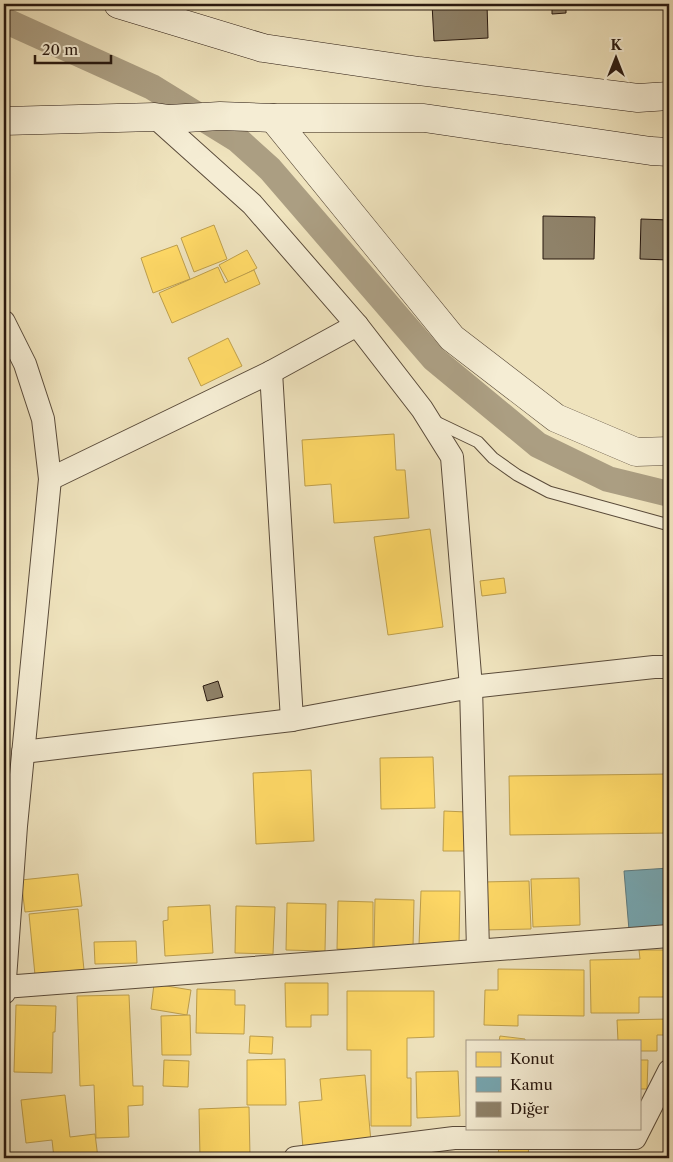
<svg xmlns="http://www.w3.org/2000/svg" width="673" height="1162" font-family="'Libre Caslon Text',serif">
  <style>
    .homes { fill: #ffd966; stroke: #be9f4c }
    .public { fill: #76a5af; stroke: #5f7b7f }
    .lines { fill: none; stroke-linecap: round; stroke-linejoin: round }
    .canal { stroke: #ab9e82; stroke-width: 26 }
    .building { fill: #8f8269; stroke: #28180f }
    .service-casing { stroke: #5a4b3a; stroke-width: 13 }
    .minor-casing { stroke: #5a4b3a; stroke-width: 24 }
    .tertiary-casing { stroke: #5a4b3a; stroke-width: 29 }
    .secondary-casing { stroke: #28180f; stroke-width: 29 }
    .service { stroke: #f5edd4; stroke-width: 11 }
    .minor { stroke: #f5edd4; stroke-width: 22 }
    .tertiary { stroke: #f5edd4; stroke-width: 28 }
    .secondary { stroke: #f5edd4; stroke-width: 28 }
  </style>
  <rect width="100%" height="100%" fill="#efe3bd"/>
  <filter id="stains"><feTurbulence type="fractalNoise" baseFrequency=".004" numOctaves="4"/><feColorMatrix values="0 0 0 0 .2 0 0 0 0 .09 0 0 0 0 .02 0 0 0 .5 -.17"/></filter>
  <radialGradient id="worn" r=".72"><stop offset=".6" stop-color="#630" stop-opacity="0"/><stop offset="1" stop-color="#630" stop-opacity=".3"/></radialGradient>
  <g class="homes">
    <path d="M214 225 227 259 194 272 181 238Z"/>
    <path d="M177 245 190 279 153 293 141 258Z"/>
    <path d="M247 250 257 268 229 283 219 265Z"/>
    <path d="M218 267 225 283 254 270 260 284 172 323 159 293Z"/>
    <path d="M228 338 242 366 201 386 188 358Z"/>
    <path d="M394 434 396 470H405L409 518 334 523 331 484 305 486 302 440Z"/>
    <path d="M430 529 443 627 388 635 374 537Z"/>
    <path d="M504 578 506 593 482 596 480 581Z"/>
    <path d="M433 757 435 808 381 809 380 758Z"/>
    <path d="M311 770 314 841 256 844 253 773Z"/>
    <path d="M669 774V833L510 835 509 776Z"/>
    <path d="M444 811 467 812 466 851H443Z"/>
    <path d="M78 874 82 906 25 912 21 880Z"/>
    <path d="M579 878 580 925 533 927 531 879Z"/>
    <path d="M529 881 531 929 483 930 482 882Z"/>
    <path d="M421 891H460L459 945H419Z"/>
    <path d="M375 899 414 900 413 947H374Z"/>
    <path d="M338 901 373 902V950L337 949Z"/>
    <path d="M287 903 326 904 325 951 286 950Z"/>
    <path d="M210 905 213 953 165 956 163 921 168 920V907Z"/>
    <path d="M236 906 275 907 273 954 235 953Z"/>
    <path d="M78 909 84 970 35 975 29 914Z"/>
    <path d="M136 941 137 963 95 964 94 942Z"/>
    <path d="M639 950H669V997H639V1013H591L590 960 640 959Z"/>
    <path d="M498 969 584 970V1016L518 1015V1026L484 1025 485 990H498Z"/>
    <path d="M285 983H328V1015H311V1027H286Z"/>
    <path d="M154 984 191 990 187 1015 151 1009Z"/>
    <path d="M197 989 235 990V1005H245L244 1034 196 1033Z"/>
    <path d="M347 991H434V1037L407 1038V1078H411V1126H371V1050H347Z"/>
    <path d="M129 995 133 1086H143V1105L128 1106 129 1137 96 1138 94 1085 80 1086 77 996Z"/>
    <path d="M16 1005 56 1006 55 1032H53L52 1073 14 1072Z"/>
    <path d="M190 1015 191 1055H162L161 1016Z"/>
    <path d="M669 1019V1035H657V1051H639V1041H618L617 1020Z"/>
    <path d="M250 1036 273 1037 272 1054 249 1053Z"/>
    <path d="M500 1036 525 1039V1041H499Z"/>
    <path d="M285 1059 286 1105H247V1060Z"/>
    <path d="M164 1060 189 1061 188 1087 163 1086Z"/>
    <path d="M639 1060H648L647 1089H639Z"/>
    <path d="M458 1071 460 1116 417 1118 416 1072Z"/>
    <path d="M365 1075 371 1142 303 1148 299 1102 322 1100 320 1079Z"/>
    <path d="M65 1095 70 1137 95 1134 98 1158H54L52 1140 26 1143 21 1100Z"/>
    <path d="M249 1107 250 1156 200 1157 199 1109Z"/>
    <path d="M529 1142 528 1158H498L499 1143Z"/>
    <path d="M529 1154H569V1158H528Z"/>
    <path d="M498 1155V1158H465V1156Z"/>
    <rect x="573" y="1155" width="15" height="3"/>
    <path d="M453 1156V1158H412V1157Z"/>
  </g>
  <path class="public" d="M669 868V926L629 930 624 871Z"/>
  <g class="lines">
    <path class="canal" d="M4 20 152 87 238 140 270 169 434 359 538 445 608 479 669 494"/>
  </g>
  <g class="building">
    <path d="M432 4H487L488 38 434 41Z"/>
    <path d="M552 4H566V13L552 14Z"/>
    <path d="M543 216 595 217 594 259H543Z"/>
    <path d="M641 219 669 220V260L640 259Z"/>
    <path d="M218 681 223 697 207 701 203 686Z"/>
  </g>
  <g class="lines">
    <g class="service-casing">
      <path id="service" d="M432 420 478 442 493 458 517 475 549 492 669 525"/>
    </g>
    <g class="minor-casing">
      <g id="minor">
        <path d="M155 117 252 204 357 325 422 409 452 457 471 687 654 667H669"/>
        <path d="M4 322 25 364 43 419 50 479 16 826 4 993"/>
        <path d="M271 372 292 720"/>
        <path d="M50 479 271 372 357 325"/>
        <path d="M23 752 292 720 471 687 478 950"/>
        <path d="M4 987 669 936"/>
        <path d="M295 1158 454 1138H635L669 1071"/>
      </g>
    </g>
    <g class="tertiary-casing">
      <path id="tertiary" d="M273 118 452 338 556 418 636 452 669 451"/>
    </g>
    <g class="secondary-casing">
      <g id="secondary">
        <path d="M118 4 263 48 419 71 638 98 669 96"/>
        <path d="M4 121 155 117 169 119 220 116 273 118H424L651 151 669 152"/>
      </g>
    </g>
    <use href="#service" class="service"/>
    <use href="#minor" class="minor"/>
    <use href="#tertiary" class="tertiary"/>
    <use href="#secondary" class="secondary"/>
  </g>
  <rect width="673" height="1162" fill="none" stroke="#efe3bd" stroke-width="20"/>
  <rect x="5" y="5" width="663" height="1152" fill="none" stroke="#28180f" stroke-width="2.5"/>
  <rect x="10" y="10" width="653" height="1142" fill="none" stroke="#28180f"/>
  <rect x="466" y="1040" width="175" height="90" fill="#f5edd4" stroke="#a39885"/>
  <rect x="476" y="1052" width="25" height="15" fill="#ffd966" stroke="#a39885"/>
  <text x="510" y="1064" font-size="15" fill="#28180f">Konut</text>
  <rect x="476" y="1077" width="25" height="15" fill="#76a5af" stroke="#a39885"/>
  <text x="510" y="1090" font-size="15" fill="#28180f">Kamu</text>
  <rect x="476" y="1102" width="25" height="15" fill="#8f8269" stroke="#a39885"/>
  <text x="510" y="1114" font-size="15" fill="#28180f">Diğer</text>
  <g transform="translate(616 58)" stroke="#f5edd4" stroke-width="4" paint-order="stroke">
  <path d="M0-4L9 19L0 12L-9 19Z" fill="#28180f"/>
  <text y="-8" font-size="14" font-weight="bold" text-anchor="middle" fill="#28180f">K</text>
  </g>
  <path d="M35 55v8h76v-8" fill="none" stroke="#28180f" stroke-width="2.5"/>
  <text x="42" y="55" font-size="15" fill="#28180f" stroke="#f5edd4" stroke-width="4" paint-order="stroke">20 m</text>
  <rect width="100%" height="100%" filter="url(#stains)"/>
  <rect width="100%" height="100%" fill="url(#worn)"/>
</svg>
